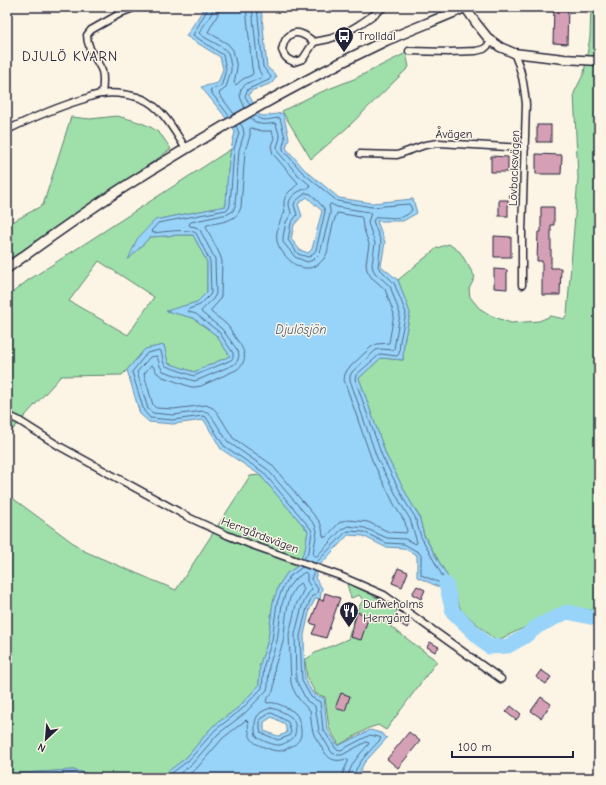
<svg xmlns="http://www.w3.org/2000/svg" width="606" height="785" font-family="'Comic Neue',sans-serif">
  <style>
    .green { fill: #9fe0aa; stroke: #608172; fill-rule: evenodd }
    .water { fill: #98d4f9; stroke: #698dad; fill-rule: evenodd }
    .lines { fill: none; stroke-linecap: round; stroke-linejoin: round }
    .shore { stroke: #516987; stroke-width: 1 }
    .river { stroke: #98d4f9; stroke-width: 15 }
    .building { fill: #d5a0b6; stroke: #22223b }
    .minor-casing { stroke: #22223b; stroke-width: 9 }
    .tertiary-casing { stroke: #22223b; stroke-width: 11 }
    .secondary-casing { stroke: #22223b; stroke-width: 12 }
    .minor { stroke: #fcf5e5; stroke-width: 6 }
    .tertiary { stroke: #fcf5e5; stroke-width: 8 }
    .secondary { stroke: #fcf5e5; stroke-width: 9 }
    .labels { text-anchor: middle; stroke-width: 3; stroke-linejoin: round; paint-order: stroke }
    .poi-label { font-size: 12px; fill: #22223b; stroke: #fcf5e5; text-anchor: start }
    .street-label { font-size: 12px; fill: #22223b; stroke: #fcf5e5 }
    .water-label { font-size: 13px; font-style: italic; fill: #455774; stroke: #fcf5e5 }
    .quarter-label { font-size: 14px; letter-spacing: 1px; fill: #22223b; stroke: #fcf5e5 }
  </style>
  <rect width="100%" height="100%" fill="#fcf5e5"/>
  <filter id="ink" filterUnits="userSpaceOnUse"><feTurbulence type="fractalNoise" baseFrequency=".025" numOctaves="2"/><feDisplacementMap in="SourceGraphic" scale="8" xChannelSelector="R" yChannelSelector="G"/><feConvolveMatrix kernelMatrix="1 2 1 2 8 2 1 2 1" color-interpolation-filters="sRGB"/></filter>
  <g filter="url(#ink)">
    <g class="green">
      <path d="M591 7H599V611L568 607 496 641 461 610 449 579 424 535 419 516 410 501 386 455 359 378 381 358 403 360 404 342 410 313 398 280 437 248 449 244 460 252 475 277 469 289 470 297 479 308 492 316 511 323 539 321 551 316 564 319 567 314 578 178 574 93 584 73 590 37Z"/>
      <path d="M406 53 409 67 348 127 311 159 282 111 316 94 354 79Z"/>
      <path d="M117 116C132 120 152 124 162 136 165 140 168 145 171 149L7 265V225L43 205 71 117 90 119Z"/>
      <path d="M231 149 228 170 226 206 155 220 129 259 150 237 178 235H193L207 262V292L197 302 167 311 193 318 216 335 230 356 194 372 168 363 164 345 145 349 127 370 122 375 61 376 7 436V297L27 281ZM99 261 154 297 128 335 69 301Z"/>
      <path d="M260 475 308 531 305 550 300 559 298 566 287 573 279 585 273 602 268 640 260 664 259 685 239 707 212 727 186 758 159 778H111L100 777 73 770 7 774V494L84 551 176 590 250 476Z"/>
      <path d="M347 584 354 585 397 609 391 627 437 661 386 730 378 725 369 728 339 745 329 728 325 697 316 694 307 678 305 660 315 653 348 639 357 610 363 600 359 595 351 598Z"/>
    </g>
    <g class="water">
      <path d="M205 7H261L267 67 277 76 272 83 251 91 249 95 259 115 264 116 283 113 289 138 286 148 304 169 339 198 372 203 413 199 417 213 403 221H377L385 242 381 266 398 280 410 313 404 342 403 360 381 358 359 378 386 455 410 501 419 516 424 536 449 579 446 584 441 588 417 577V555L403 548 385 547 363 536 348 535 320 565 315 578 322 588 320 599 316 598 310 609 304 635 305 680 314 695 324 698 327 728 338 746 370 730 381 733 387 738 364 763 357 778H159L186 758 212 727 239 707 259 685 260 664 268 640 273 602 279 585 287 573 298 566 300 559 305 550 308 531 260 475 221 449 204 420 173 424 149 422 140 414 127 370 145 349 164 345 168 363 194 372 230 356 216 335 193 318 166 311 197 302 207 292V262L193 235H178L150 237 128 260 137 239 155 220 226 206C227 180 228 157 235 132L223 114 201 87 218 83 223 69 220 57 186 36ZM307 197 322 211 312 249 308 253 300 250 291 239 294 225 302 216 298 204ZM272 717 285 724 287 733 278 736 264 731V722Z"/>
      <path d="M73 770 100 777 111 778H7V774Z"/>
    </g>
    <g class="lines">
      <g class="shore">
        <path d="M208 7 207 10 193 35 223 55 226 69 222 84 220 87 211 89 210 91 230 117"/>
        <path d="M213 7 212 13 199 33C206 40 224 46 228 53 229 56 230 59 230 62 232 68 231 72 229 77 227 84 227 89 220 92L219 94 234 114"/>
        <path d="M219 7 218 14 208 32 228 44 233 50 237 68 234 83 236 85 243 79 252 75 253 73 252 68 246 7"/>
        <path d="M250 105 245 96 248 89 269 80 271 77 263 67 257 7"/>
        <path d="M245 108C244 105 242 102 241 99 236 85 252 81 261 78L262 76 258 68 252 7"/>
        <path d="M255 115C260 123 270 119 278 118H280L285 138 283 146V150L302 172 337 201 372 207 409 204 410 205 412 210C404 221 390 217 378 217L375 218 373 221 381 242 378 267 394 283 406 313 400 341 399 354 397 356 381 354 379 355 356 375 355 379 382 456 406 503 415 517 421 537 444 579 442 582 440 583 421 575V555L418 552 404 544 386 543 364 532 349 531 346 532 316 563"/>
        <path d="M240 123 243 128 244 134 239 150 235 206 233 211 228 214 191 222 189 224 190 226 196 227 200 230 215 259 216 294 213 299 202 310 201 312 222 329 238 351C240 357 238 362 233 365L198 380 194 381 163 371 160 366 157 356 150 357 137 372 148 409 153 413 173 415 203 411 207 412 210 414 228 442 267 469 315 525 317 531 313 554 314 556H317L342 529 348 526 365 528 387 538 405 539 416 544 417 542 410 519 402 506 377 458 350 380V376L352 372 376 350 381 349 393 350 394 349 400 314 390 286 375 273 373 269 372 265 375 243 368 223 369 219 371 213 369 212 337 207 331 204H330L329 206 330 210V214L320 253 313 260 307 262 295 257 283 242V237L286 222 291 214C291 211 289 207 289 204 289 195 302 189 309 188L310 185 298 175 278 152 277 147 280 138 276 124 275 123C265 125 256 126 250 117"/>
        <path d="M236 126 239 133 234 149 230 205 229 208 226 210 158 223 151 231 153 233C163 232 189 228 196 233L210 261 211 293 210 295 200 305 189 309 188 311 189 312 196 314 219 332 233 353V358L231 360 194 376 166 366 164 364 161 351 159 350 147 353 132 372 144 411 150 418 173 420 203 416 206 417 224 446 263 472 311 529 312 532 309 551 304 559"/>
        <path d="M251 128 262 131H272L274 138 271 146 273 154 298 183C296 186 294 188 291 190 283 197 283 203 285 212 280 219 275 233 277 241 278 246 281 250 284 254 295 269 313 275 325 257 328 253 328 247 329 243 331 233 333 222 337 213L361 217 362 218 363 227 369 244 366 264 367 270 371 277 385 289 394 314 389 343 377 344 371 347 348 369 345 374 344 380 372 460 396 508 405 522 407 531 406 533 389 532 368 522 348 520 343 521 339 523 326 537H324C321 533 324 528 319 521L271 464 233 438 217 412 213 408 206 405 173 409 156 408 153 405 144 374 151 365 153 366 157 373 163 377 191 387H196L201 386 236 370C251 360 243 348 235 337 232 333 230 327 226 324 221 319 215 316 211 312V310L219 301 221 296 222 261 220 255 206 227 207 225C220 222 237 222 241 207L245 151 250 136V129Z"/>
        <path d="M306 193 311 194 324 208 325 212 316 250 311 256 308 257 298 254 288 240 291 223 297 215 294 205 295 202Z"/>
        <path d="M314 571 311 579 318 589 317 593 312 596 307 608 300 636 302 681 311 697 320 702 323 729 336 749 341 750 370 735 379 737 381 738 380 740C370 751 356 763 353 778"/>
        <path d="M271 708C277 709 286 713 291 717 297 723 298 737 289 741 286 743 283 744 280 745 275 746 260 740 257 737 255 734 255 731 255 728 254 716 260 711 271 708Z"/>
        <path d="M271 713 274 714 288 722 291 732 289 736 278 740 261 733 260 730V720Z"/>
        <path d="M13 778 73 774 88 778"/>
        <path d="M165 778 188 761 215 730 241 710 262 688 264 665 272 640 277 603 283 587 290 576 300 569 302 567"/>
        <path d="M174 778 192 764 218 734 245 713 267 690 268 686 269 666 277 641 282 604 287 589 294 580 305 572 307 574V581L312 589 308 594 302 606 295 634 296 680 298 684 307 701 315 706 319 731 332 753 337 755H342L366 742 369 743 368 745C360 754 349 765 348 778"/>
        <path d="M184 778 197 768 223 738 246 720 248 722C249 736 249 742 264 747 269 749 274 751 279 751 282 751 285 750 288 748 300 743 303 737 300 724 299 720 298 716 295 713 292 710 288 709 285 707 279 704 274 702 267 703L266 701C268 697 271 695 273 691 276 683 273 674 275 666 277 658 281 650 283 642 286 625 285 594 300 583L301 584 304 589 296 605 289 634 291 683C294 693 301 704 310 710 311 717 311 725 313 732 314 736 317 740 319 743 326 755 330 764 346 759L348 760V762L343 772 342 778"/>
      </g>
      <path class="river" d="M446 584 453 612 489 647 508 646 524 637 538 626 567 612 599 619"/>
    </g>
    <g class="building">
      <path d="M554 7H568L567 44 553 43Z"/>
      <rect x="537" y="125" width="14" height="17"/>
      <path d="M536 154 562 155 561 174H536Z"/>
      <path d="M491 156 508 157V172H491Z"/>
      <rect x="499" y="200" width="9" height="16"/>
      <path d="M541 207H554V225H551V268H561L560 295H542V261H537L538 232H541Z"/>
      <path d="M494 236 511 237V257H494Z"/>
      <path d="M494 269 507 270V289L494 288Z"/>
      <path d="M398 568 408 572 402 587 392 583Z"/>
      <path d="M417 586 425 590 421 599 412 594Z"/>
      <path d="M325 593 340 598 326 638 312 634 316 625 310 623 319 599 323 601Z"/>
      <path d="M357 612 369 616 361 640 350 637Z"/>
      <path d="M400 617 410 622 407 628 397 622Z"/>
      <path d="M430 642 439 647 435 652 427 647Z"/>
      <path d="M541 670 551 677 546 684 536 677Z"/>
      <path d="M341 693 350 696 345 711 335 708Z"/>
      <path d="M541 697 551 704 541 718 531 711Z"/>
      <path d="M511 706 521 714 516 720 506 712Z"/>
      <path d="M409 732 420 741 398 768 387 759Z"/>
    </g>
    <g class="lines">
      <g class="minor-casing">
        <g id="minor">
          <path d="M314 42C308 37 298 29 290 35 285 38 283 45 282 50 285 58 287 59 294 62L303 59 314 42C319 41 324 40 329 39 349 33 368 19 384 7"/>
          <path d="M409 51 449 52 476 51 484 49 493 41"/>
          <path d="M514 53C522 70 524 86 526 104L522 233V285"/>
          <path d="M102 94C103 86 104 79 102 71 97 59 87 49 87 35L91 30 123 12 136 7"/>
          <path d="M7 130C32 118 57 107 84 99 90 97 96 94 102 94 115 92 136 95 147 101 165 112 175 132 186 149"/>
          <path d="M360 154 397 155 425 145 439 143 525 148"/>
          <path d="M7 415 18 420 59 446 190 518 227 535 252 545 340 576 384 595 501 679"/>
        </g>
      </g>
      <g class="tertiary-casing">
        <path id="tertiary" d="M465 7 476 23 488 38 500 47 514 53 564 59 599 61"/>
      </g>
      <g class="secondary-casing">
        <path id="secondary" d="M7 268C45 241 82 214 121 189 206 135 294 84 385 41 412 29 439 19 466 7"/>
      </g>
      <use href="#minor" class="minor"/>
      <use href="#tertiary" class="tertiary"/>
      <use href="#secondary" class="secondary"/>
    </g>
  </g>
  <defs>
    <g id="bus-pin" transform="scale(1)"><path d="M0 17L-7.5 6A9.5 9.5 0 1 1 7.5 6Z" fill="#22223b" stroke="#fcf5e5"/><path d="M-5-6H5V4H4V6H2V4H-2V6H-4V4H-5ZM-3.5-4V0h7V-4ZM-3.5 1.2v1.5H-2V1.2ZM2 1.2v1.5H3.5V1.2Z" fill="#fff"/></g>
    <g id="restaurant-pin" transform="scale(1)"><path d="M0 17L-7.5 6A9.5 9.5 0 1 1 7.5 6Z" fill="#22223b" stroke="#fcf5e5"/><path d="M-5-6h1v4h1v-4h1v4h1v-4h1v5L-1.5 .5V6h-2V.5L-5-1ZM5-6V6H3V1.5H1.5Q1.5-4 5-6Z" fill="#fff"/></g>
  </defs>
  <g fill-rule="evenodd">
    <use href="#bus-pin" x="344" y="36"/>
    <use href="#restaurant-pin" x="349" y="611"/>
  </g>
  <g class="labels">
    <g class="poi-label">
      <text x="358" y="40">Trolldal</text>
      <text x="363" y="608">Dufweholms<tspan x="363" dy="14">Herrgård</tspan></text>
    </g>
    <g class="street-label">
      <text x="454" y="138">Åvägen</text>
      <text transform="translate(514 168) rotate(-88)" y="4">Lövbacksvägen</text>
      <text transform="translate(260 535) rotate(21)" y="4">Herrgårdsvägen</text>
    </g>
    <g class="water-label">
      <text x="301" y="334">Djulösjön</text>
    </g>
    <g class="quarter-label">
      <text x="70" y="61">DJULÖ KVARN</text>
    </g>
  </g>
  <rect width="606" height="785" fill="none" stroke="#fcf5e5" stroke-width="24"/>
  <rect x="12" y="12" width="582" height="761" fill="none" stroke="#22223b" stroke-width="1.5" filter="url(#ink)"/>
  <g transform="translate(46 739) rotate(206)" stroke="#fcf5e5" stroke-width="3" paint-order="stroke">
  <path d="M0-3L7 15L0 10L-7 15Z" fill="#22223b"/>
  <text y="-6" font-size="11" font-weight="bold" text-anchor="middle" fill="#22223b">N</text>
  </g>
  <path d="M452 751v6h121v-6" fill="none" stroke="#22223b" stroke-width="2"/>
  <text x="458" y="751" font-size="12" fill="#22223b" stroke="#fcf5e5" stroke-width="3" paint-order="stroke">100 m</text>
</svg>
